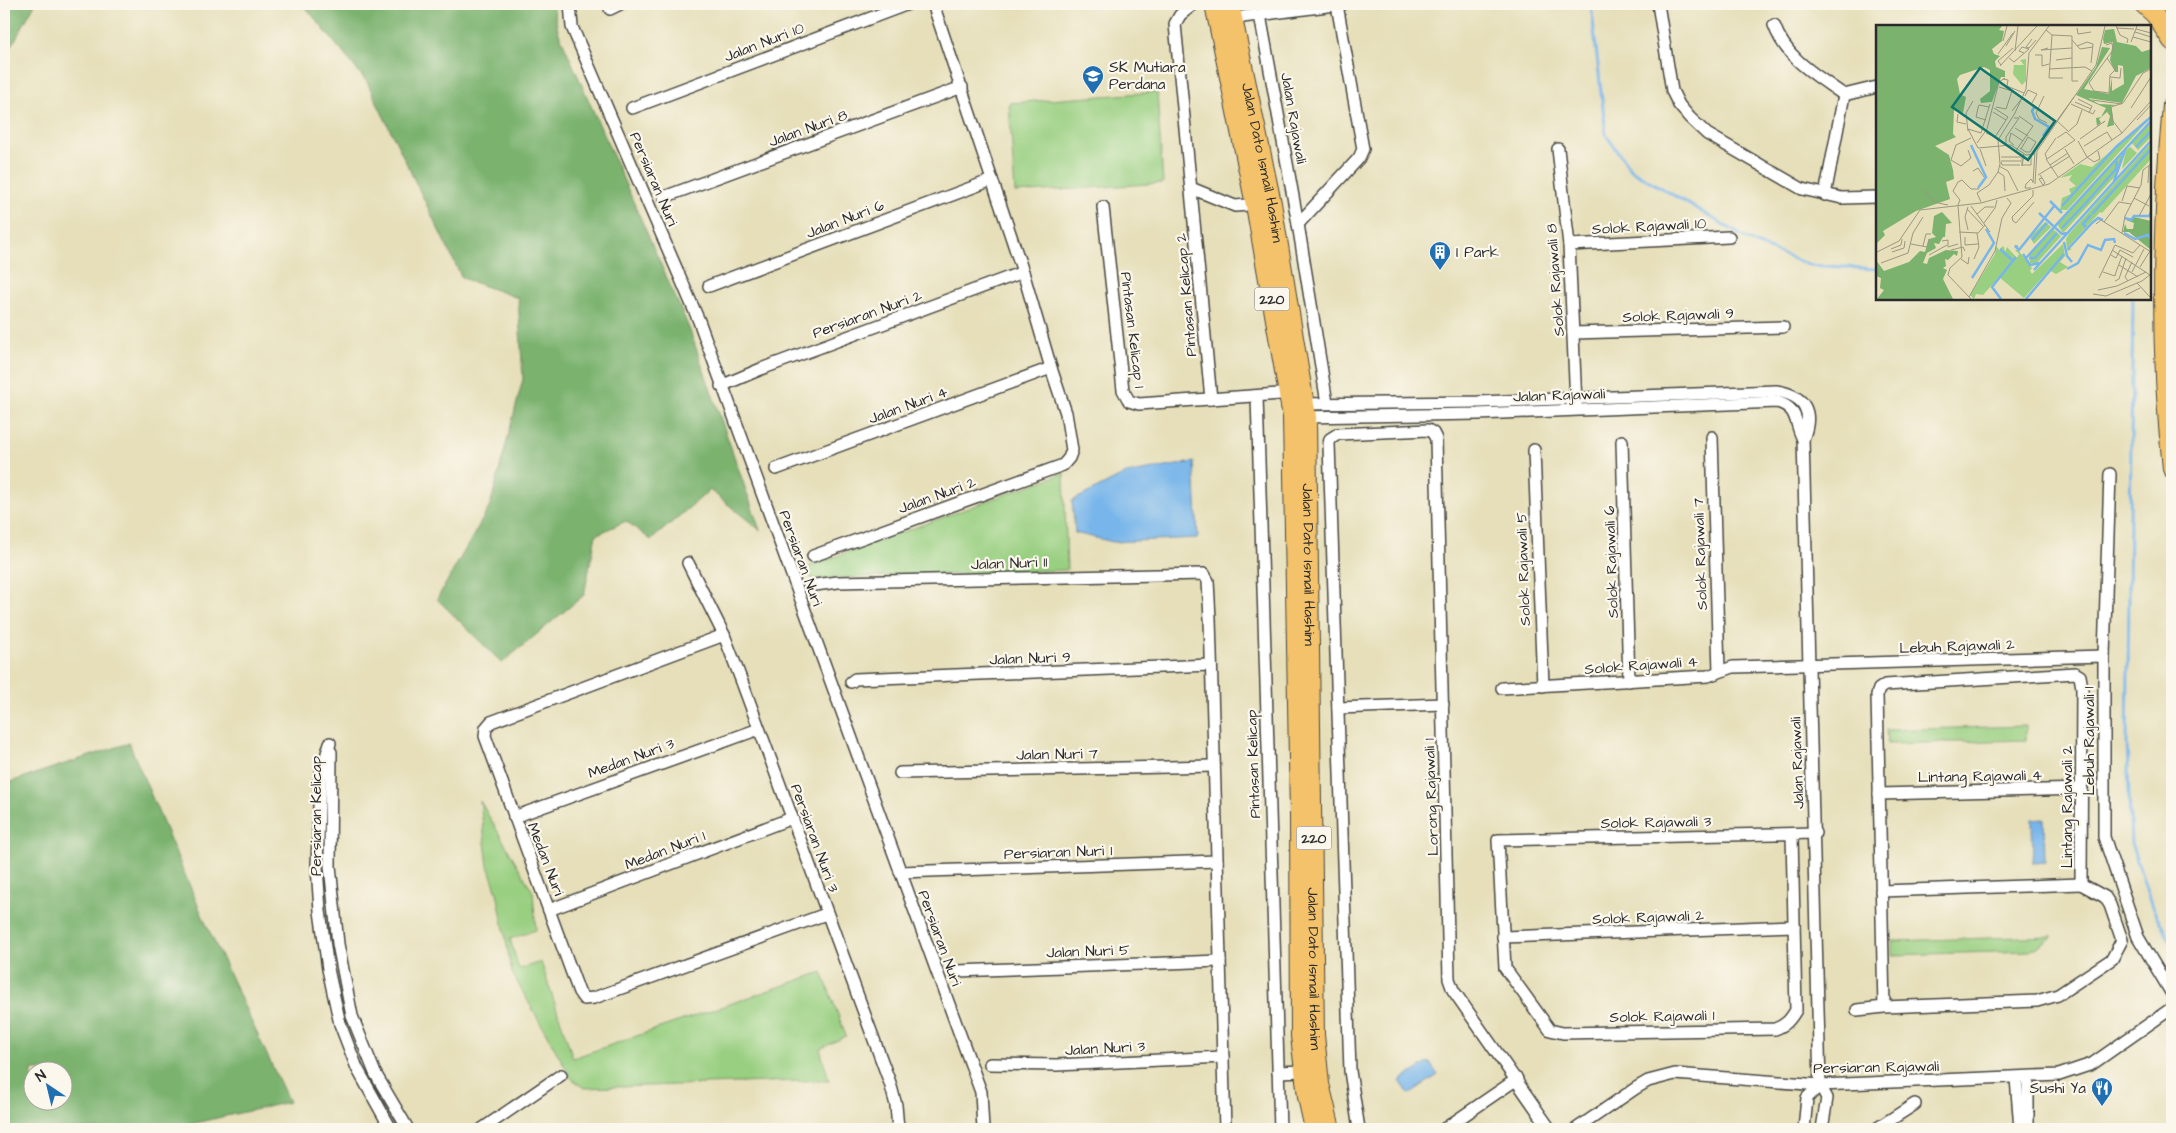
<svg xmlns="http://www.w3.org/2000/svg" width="2176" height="1133" font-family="'Architects Daughter',sans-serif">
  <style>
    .green { fill: #98cf80; stroke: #627d56 }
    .forest { fill: #7ab26e; stroke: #526e4c; fill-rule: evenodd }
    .water { fill: #77b5ea; stroke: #51708a }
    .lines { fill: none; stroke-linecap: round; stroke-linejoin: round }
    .stream { stroke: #77b5ea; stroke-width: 3 }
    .street-casing { stroke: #474640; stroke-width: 14 }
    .primary-casing { stroke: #474640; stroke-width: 20 }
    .street { stroke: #fff; stroke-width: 11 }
    .primary { stroke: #f3c26a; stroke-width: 18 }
    .labels { text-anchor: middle; stroke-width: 4.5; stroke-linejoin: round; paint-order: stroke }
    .shield { fill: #fbf7ec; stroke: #696865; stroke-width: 1 }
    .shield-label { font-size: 14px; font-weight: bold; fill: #2b2b2b }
    .street-label { font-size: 15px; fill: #2b2b2b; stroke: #fbf7ec }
    .poi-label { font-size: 15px; fill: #2b2b2b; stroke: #fbf7ec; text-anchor: start }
    .inset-river { fill: none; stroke: #77b5ea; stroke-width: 2.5 }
    .inset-road { fill: none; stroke: #9b9781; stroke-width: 1 }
    .view { fill: #0f766e; fill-opacity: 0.15; stroke: #0f766e; stroke-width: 2.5 }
    .inset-edge { fill: none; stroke: #2b2b2b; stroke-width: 2.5 }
  </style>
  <rect width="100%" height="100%" fill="#fbf7ec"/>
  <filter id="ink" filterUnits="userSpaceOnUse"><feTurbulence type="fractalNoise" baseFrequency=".02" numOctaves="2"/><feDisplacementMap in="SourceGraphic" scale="10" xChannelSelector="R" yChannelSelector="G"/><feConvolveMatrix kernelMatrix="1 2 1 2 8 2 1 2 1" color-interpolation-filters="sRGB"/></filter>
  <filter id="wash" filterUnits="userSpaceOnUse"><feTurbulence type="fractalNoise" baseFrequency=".0096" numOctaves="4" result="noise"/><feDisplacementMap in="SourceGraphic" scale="20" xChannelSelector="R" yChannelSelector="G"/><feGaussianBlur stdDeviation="1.12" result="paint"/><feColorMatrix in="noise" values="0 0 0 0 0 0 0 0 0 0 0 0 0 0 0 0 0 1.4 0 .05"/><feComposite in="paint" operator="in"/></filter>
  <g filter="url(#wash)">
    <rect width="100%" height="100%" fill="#e6dfba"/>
    <g class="green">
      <path d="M1157 92 1163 183 1015 193 1009 103Z"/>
      <path d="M1064 473 1067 570 812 579 807 567Z"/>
      <path d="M2026 726V740L1887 744 1886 730Z"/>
      <path d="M480 801 533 892 536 930 510 939 519 969 541 962 573 1058 822 972 846 1036 820 1049 829 1080 584 1088 572 1079 512 973 497 892 488 866Z"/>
      <path d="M2054 936 2030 951 1892 955V941Z"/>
    </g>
    <g class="forest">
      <path d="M4 4H35L4 60Z"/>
      <path d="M303 4H553L558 31 689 328 760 530 710 490 651 540 626 521 596 535 584 595 502 663 437 599 490 506 523 379 518 298 462 278 367 82Z"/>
      <path d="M129 743 206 924 289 1102 168 1129H4V784ZM32 1070H62V1100H32Z"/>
    </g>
    <g class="water">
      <path d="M1194 462 1198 538 1113 542 1075 533 1072 501 1125 474Z"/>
      <path d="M2044 818 2045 862 2033 863 2032 819Z"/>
      <path d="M1429 1062 1438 1075 1409 1094 1400 1081Z"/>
    </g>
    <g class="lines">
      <g class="stream">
        <path d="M1591 4 1606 135 1631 170 1756 244 1809 265 1877 269"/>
        <path d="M2133 299 2127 743 2131 843 2152 907 2172 945"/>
      </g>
    </g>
  </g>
  <g filter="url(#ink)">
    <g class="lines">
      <g class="street-casing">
        <g id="street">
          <path d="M570 4 572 27 699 321 981 1092 983 1129"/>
          <path d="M1194 4 1180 15 1175 24 1211 399"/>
          <path d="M1658 4 1672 91 1679 105 1690 118 1707 134 1802 189 1842 198 1877 197"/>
          <path d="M610 9 620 4"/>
          <path d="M1260 15 1298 224 1327 403"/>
          <path d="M1227 19 1343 4"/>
          <path d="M1774 25C1786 59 1816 75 1844 95L1877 87"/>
          <path d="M632 108 908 4"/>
          <path d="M1558 149 1569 245 1576 404"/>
          <path d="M1191 188 1235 206 1261 204"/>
          <path d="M1825 195 1844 95"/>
          <path d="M664 197 962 87"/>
          <path d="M1103 207 1123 390 1129 401 1139 404 1294 393"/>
          <path d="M1298 224 1359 158 1363 149 1337 5"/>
          <path d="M1569 245 1729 237"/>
          <path d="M709 286 992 180"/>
          <path d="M1573 333 1783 327"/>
          <path d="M721 386 761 369 1023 272"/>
          <path d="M1257 397 1280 1129"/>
          <path d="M1300 404 1478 402 1776 391C1805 395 1814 412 1803 439L1820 1085 1827 1098 1822 1129"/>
          <path d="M1301 417 1478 414 1777 402C1799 408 1794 423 1803 439"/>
          <path d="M1712 437 1719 671"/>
          <path d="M1622 441 1629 681"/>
          <path d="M1534 450 1543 686"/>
          <path d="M776 469 1051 368"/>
          <path d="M2110 474 2104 656V837L2138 937 2172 994"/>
          <path d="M813 556 1063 465 1069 458 1072 450 1066 413 1051 368 1023 272 933 4"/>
          <path d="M688 563 724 635 742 682 890 1083 896 1105 898 1129"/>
          <path d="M815 585 838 582 1204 574 1208 581 1210 619 1225 1129"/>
          <path d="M724 635 491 722 486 728 485 736 579 992 584 999 594 998 826 914"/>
          <path d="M851 682 855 679 1211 665"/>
          <path d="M1502 688 1708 676 1733 667 2104 656"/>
          <path d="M1338 708 1443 704"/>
          <path d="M330 743 320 777 317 866 320 911 328 969 340 1024 357 1068 391 1129"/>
          <path d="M331 752 330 866 338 944 352 1016 375 1073 408 1129"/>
          <path d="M900 773 1214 766"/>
          <path d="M1879 794 2082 789"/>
          <path d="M514 817 759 729"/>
          <path d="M1792 835 1796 1010C1790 1020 1786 1025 1775 1029L1563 1033 1550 1030 1505 968 1498 840 1815 833"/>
          <path d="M900 872 1217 861"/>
          <path d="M1881 891 2081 884"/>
          <path d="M549 910 792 818"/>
          <path d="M1503 937 1794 926"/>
          <path d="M957 971 1220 961"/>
          <path d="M1857 1010 1884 1007 2037 1001 2058 995 2112 959 2122 940 2110 905 2105 897 2081 884 2082 688 2080 676 2075 673 1885 685 1879 689 1877 695 1884 1007"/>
          <path d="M990 1064 1057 1065 1223 1057"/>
          <path d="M1278 1072 1303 1071"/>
          <path d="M2028 1077V1129"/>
          <path d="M2016 1078 2020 1129"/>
          <path d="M482 1129 561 1075"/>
          <path d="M1359 1129 1350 1071 1329 444 1330 439 1338 434 1428 430 1433 433 1436 439 1449 979 1453 990 1550 1129"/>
          <path d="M1444 1129 1517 1079"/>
          <path d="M1576 1129 1636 1088 1648 1081 1675 1074 1820 1085 2059 1075 2092 1064 2172 1008"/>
          <path d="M1804 1129 1807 1098 1820 1085"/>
          <path d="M1876 1129 1915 1104"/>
        </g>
      </g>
      <g class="primary-casing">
        <g id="primary">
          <path d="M1214 4 1255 205 1292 417 1299 817 1300 1036 1307 1097 1314 1129"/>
          <path id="s1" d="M1230 4 1272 203 1307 417 1315 1035 1320 1084 1331 1129"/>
          <path d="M2143 4 2155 15 2172 41"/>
          <path d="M2172 105C2161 226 2159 348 2172 469"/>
        </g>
      </g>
      <use href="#street" class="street"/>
      <use href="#primary" class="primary"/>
    </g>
  </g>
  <defs>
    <g id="school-pin" transform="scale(1.125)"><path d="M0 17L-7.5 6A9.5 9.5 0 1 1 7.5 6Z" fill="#1f6fb2" stroke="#fbf7ec"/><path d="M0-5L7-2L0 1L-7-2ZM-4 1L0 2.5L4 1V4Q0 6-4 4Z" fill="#fff"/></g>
    <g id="building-pin" transform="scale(1.125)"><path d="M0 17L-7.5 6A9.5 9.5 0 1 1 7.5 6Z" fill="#1f6fb2" stroke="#fbf7ec"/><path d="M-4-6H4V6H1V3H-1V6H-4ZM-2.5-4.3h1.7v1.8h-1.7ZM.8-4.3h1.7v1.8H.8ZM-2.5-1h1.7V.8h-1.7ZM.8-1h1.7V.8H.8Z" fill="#fff"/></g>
    <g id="restaurant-pin" transform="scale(1.125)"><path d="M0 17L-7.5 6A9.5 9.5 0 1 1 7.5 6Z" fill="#1f6fb2" stroke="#fbf7ec"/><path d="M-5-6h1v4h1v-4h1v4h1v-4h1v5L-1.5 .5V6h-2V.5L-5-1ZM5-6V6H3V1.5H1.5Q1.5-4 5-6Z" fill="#fff"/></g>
  </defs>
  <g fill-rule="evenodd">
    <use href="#school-pin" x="1093" y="76"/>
    <use href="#building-pin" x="1440" y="252"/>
    <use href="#restaurant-pin" x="2102" y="1088"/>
  </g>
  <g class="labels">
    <g class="shield">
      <rect x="1254.5" y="287.5" width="35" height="23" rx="4"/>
      <rect x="1296.5" y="826.5" width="35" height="23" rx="4"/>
    </g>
    <g class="shield-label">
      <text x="1272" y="304">220</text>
      <text x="1314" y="843">220</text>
    </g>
    <g class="street-label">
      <text transform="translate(764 42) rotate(-21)" y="5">Jalan Nuri 10</text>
      <text transform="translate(1294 118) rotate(80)" y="5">Jalan Rajawali</text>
      <text transform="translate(808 128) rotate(-20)" y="5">Jalan Nuri 8</text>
      <text dy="5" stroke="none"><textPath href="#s1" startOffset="162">Jalan Dato Ismail Hashim</textPath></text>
      <text transform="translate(654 179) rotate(67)" y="5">Persiaran Nuri</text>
      <text transform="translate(845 219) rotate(-21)" y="5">Jalan Nuri 6</text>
      <text transform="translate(1649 226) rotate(-3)" y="5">Solok Rajawali 10</text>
      <text transform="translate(1555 280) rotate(-94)" y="5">Solok Rajawali 8</text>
      <text transform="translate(1186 295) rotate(-95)" y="5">Pintasan Kelicap 2</text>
      <text transform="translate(867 314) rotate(-20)" y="5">Persiaran Nuri 2</text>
      <text transform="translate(1678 315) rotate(-2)" y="5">Solok Rajawali 9</text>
      <text transform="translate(1133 330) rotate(83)" y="5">Pintasan Kelicap 1</text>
      <text transform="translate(1559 395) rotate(-2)" y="5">Jalan Rajawali</text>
      <text transform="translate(908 405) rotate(-20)" y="5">Jalan Nuri 4</text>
      <text transform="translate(937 495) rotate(-20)" y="5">Jalan Nuri 2</text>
      <text transform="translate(1700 554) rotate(-92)" y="5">Solok Rajawali 7</text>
      <text transform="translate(801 558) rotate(70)" y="5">Persiaran Nuri</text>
      <text transform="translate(1611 562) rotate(-92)" y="5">Solok Rajawali 6</text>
      <text transform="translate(1009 563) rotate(-2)" y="5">Jalan Nuri 11</text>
      <text dy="5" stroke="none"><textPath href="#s1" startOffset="568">Jalan Dato Ismail Hashim</textPath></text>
      <text transform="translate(1523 569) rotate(-92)" y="5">Solok Rajawali 5</text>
      <text transform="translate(1957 646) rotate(-2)" y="5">Lebuh Rajawali 2</text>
      <text transform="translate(1030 658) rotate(-2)" y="5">Jalan Nuri 9</text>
      <text transform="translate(1641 665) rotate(-4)" y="5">Solok Rajawali 4</text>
      <text transform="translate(2089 741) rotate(-90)" y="5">Lebuh Rajawali 1</text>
      <text transform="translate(1057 754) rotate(-1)" y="5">Jalan Nuri 7</text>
      <text transform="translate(631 758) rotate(-20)" y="5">Medan Nuri 3</text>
      <text transform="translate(1797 763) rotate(-92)" y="5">Jalan Rajawali</text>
      <text transform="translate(1253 764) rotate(-92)" y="5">Pintasan Kelicap</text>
      <text transform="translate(1980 776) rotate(-1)" y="5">Lintang Rajawali 4</text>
      <text transform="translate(1431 797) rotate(-92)" y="5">Lorong Rajawali 1</text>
      <text transform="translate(2067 807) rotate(-90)" y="5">Lintang Rajawali 2</text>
      <text transform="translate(316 816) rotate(-90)" y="5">Persiaran Kelicap</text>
      <text transform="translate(1656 822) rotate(-1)" y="5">Solok Rajawali 3</text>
      <text transform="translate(815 838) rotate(70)" y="5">Persiaran Nuri 3</text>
      <text transform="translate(665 850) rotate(-21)" y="5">Medan Nuri 1</text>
      <text transform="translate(1058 852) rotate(-2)" y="5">Persiaran Nuri 1</text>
      <text transform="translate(546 859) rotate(69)" y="5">Medan Nuri</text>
      <text transform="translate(1648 917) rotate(-2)" y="5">Solok Rajawali 2</text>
      <text transform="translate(940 938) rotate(70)" y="5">Persiaran Nuri</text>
      <text transform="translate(1088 951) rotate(-2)" y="5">Jalan Nuri 5</text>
      <text dy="5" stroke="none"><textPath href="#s1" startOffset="972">Jalan Dato Ismail Hashim</textPath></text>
      <text transform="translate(1662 1016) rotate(-1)" y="5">Solok Rajawali 1</text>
      <text transform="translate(1105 1048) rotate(-3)" y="5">Jalan Nuri 3</text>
      <text transform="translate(1876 1067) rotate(-1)" y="5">Persiaran Rajawali</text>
    </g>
    <g class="poi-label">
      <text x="1109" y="72">SK Mutiara<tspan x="1109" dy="17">Perdana</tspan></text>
      <text x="1456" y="257">I Park</text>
      <text x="2086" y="1093" text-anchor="end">Sushi Ya</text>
    </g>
  </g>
  <g transform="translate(1876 25)">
    <rect width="275" height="275" fill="#e6dfba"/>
    <path d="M150 34V56L146 60 137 49 138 40H148L144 35ZM275 92 191 185H184L186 173 195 169 193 164 200 161 193 155 196 150 184 153 204 139 216 142ZM275 97V112L262 125 256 118ZM275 118V134L226 188 224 187 191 223 196 224 192 226 191 225 190 214 193 209ZM254 122 261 128 246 144 250 125ZM244 130 247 132 241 149 187 208 181 199ZM169 197 175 202 158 219 154 212ZM177 204 185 211 160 239 154 238 153 230ZM187 219 189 231 184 237 192 242 180 249 173 245 148 273 123 252 107 270 100 269 98 274 94 270 119 229 120 221 124 226V224L127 221 128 222 129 227 131 222 141 233 143 229 139 225H142L156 243 154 246 156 249Z" fill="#98cf80"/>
    <path d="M0 1H126L123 5 128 6 126 16 116 24 118 29 124 31 119 36 120 42 129 46V52H125L116 77 105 78 104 74 114 66V45L108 42 84 50 81 54 84 69 90 72 87 88 78 85 77 109 80 112 59 121 73 130 77 145 78 154 70 157 74 174 40 186 7 206 9 210 0 219ZM238 4 241 17 260 21 266 27 275 24V43L260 51 246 78 212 73 223 79 241 80 235 81 238 100 231 102 234 91 231 87 223 94 225 98 221 101 220 93 225 92 230 83 200 70 220 42 226 22 234 23 208 64 233 69 236 53V66L248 59 247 41 242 40V47H239L234 35 237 17 228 19 227 14 229 5ZM66 187 76 198 70 199 69 212H67L63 219 58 218 60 223 51 228 47 238 51 239 53 233 70 225 82 226 81 231 78 229 72 235 69 234 70 241 67 243 71 245 67 254 77 274H1L8 265 4 263 5 253 0 251V235L8 246 33 237 44 226 49 227 53 214 60 212 56 208 58 191ZM258 192 275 196V225L253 207H247L249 199 251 204H257L258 198 250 195Z" fill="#7ab26e"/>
    <path class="inset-river" d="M159 81 156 86 159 94 173 102 167 111M95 120 110 152 102 163M260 122 275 106M238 156 249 125M174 176 186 188M208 180 240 144 241 136M186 181 240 122 275 92M163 188 186 209 191 208M216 189 275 124M249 193 255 195 258 191H273L275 187M210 202 207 199 215 190M186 203 208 180M248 208 259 214 272 210 275 214M156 215 171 198M188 217 191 231 196 237M142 222 139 221 143 225 179 180M124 224 137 236M192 224 216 198 222 193 227 195M147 229 154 240 164 238M150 233 275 96M153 233H159L181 208M191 244 202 238 212 220 225 225 229 215 238 214 239 218M158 245 275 116M96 253 118 218 110 204M125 274 116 262 140 232M150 274 188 229"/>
    <path class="inset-road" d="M240 1 244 10 252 14 251 18M201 3 202 9 215 7M241 3 258 4M260 4 275 8M170 5 176 10 196 11V56H202M259 7 275 12M176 10 173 53H187M257 12 275 17M156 14 150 22 153 23 160 15M196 15 204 24 217 22M127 16 131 1M255 17 261 1M230 20 236 18 237 25 213 58 218 66 233 68 234 50 239 45 231 33M130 21 139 6M201 21 211 17 217 19 215 38M172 23 165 25 196 23M139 26 142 1M148 28 143 26 146 22 153 24M122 29 137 8M159 30H166V41L173 39M133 33 138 37 153 24M180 35 196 33M125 40 122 36 137 23M124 41 161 1M173 44 209 42 216 46M234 52 244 53 245 43M127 54 132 55 131 61 148 68M149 71 152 65 161 69 156 78M168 71 160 88 163 94 171 98M146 72 179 95M202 74 216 81 213 88M216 75 246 79M199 77 215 84M195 79 217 89 219 85M120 82 130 84 136 66 123 62M255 83 275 52M136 86 147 72M117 87 130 95M82 89 81 97 90 99M110 95 100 92 102 83 103 80 113 82M261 95 275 80M181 96 193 107M139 103 152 111M92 104 102 123 135 120 150 130 159 129M92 104 105 108 114 79M92 106 90 88 97 76M193 106 201 99 206 85M110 108 119 112 132 92 118 83M246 108 237 96 235 82 247 78 267 48 275 44M180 113 169 129 171 134 199 115 190 107 181 113M204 114 229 96 227 98M202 116 211 132 218 137 224 134 222 126M101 118 111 104 123 57 129 53M130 120V112L143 93H138M138 120 133 116 135 108 147 116M208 121 231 107 236 115M144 123 150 127H154L160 117 152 112 145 124M104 124 110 141M189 124 198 139M92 125 95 133 85 141 75 135 80 120 95 113M139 127 157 101 143 91M148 129 146 132V141L148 130M125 132H145M170 134 182 152M125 136H145M125 137 126 140H144M146 140H155V129M174 140 192 128M123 141 132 146 142 166M175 143 194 131M97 146 102 143 108 152M122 147 128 151 129 166M162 150 175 142M164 150 166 153 169 158 167 160 163 154 166 153M157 158 159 126 198 72M272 158 273 141M159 159 161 126 220 40 229 1M155 163H149L150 159 155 154 157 157M48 164 58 177 72 180M258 173 273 181M246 176 251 161 264 163M105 177 101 168 113 160 122 147 124 139 122 115 139 88 150 64 153 28 173 1M82 180 84 175 77 166 82 157 86 155 95 164H103M82 181 86 232 74 243 72 250 95 274M95 181 114 207M92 182 89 192 92 205M91 184 107 201M101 189 109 182H118M263 191 275 169M137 196 136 192 157 171V165M137 196 140 198 158 177M228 197 243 177 255 179M108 198 119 183 121 175M220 199 225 195 275 227M83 207 102 208 109 200M246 208 249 191 265 160 267 145 275 139M89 212V220L102 219M66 216 72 215V222L82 219M35 219 51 222 53 214M47 221 50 209H55M15 224 25 220 26 214M75 225 87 222 89 226M236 225 274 250M1 227 23 216 44 185 105 178 173 159 246 108 275 76M16 227 28 223 29 216M53 230 71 220M235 230 240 233 244 225 257 232M85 234 92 239 93 232M98 234 103 222 101 208M5 238 32 228 37 208 47 192M243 240 262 252M264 242 274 226M227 247 239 251 240 247M240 247 246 231M256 247 268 224M223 253 239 220 257 228 264 220M239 256 243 254 250 233M252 256 249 252 256 237M261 258 274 272M222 265 241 261 270 247M217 269 230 271 266 256 275 249M250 270 264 263M93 272 119 226 126 193 135 178 131 173"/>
    <path class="view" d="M104 43 179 96 152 135 76 82Z"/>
    <rect width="275" height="275" class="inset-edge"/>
  </g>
  <rect width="2176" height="1133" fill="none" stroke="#fbf7ec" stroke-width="20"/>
  <g transform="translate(48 1086) rotate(325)"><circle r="24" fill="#fbf7ec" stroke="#a8a59f"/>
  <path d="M0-4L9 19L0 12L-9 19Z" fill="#1f6fb2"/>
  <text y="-8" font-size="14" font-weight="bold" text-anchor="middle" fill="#2b2b2b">N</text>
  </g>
</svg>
